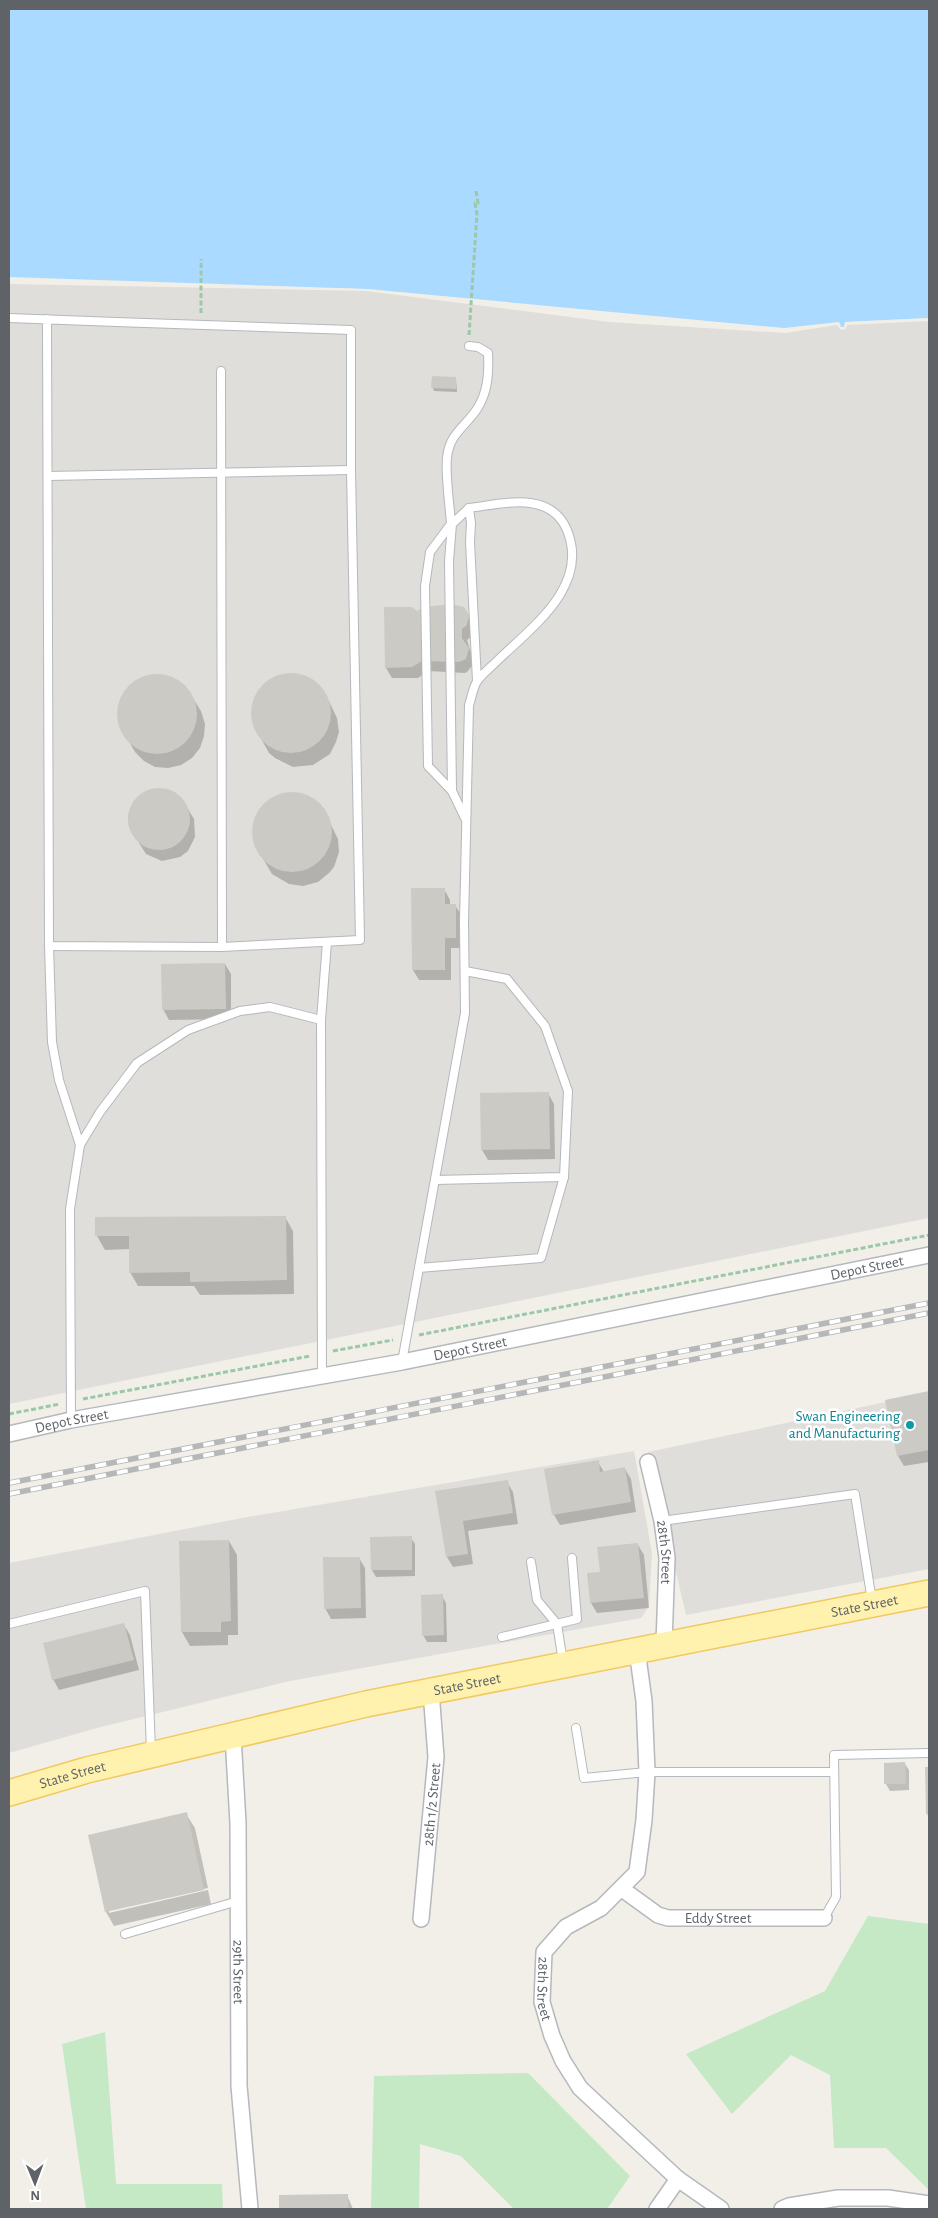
<svg xmlns="http://www.w3.org/2000/svg" width="938" height="2218" font-family="'Alegreya Sans',sans-serif">
  <style>
    .industrial { fill: #e0deda }
    .green { fill: #c5e8c5 }
    .water { fill: #aadaff }
    .pier { fill: #f1efe8 }
    .shadow { fill: #0003 }
    .building { fill: #cccac5 }
    .lines { fill: none; stroke-linecap: round; stroke-linejoin: round }
    .service-casing { stroke: #b5b8bc; stroke-width: 10 }
    .minor-casing { stroke: #b5b8bc; stroke-width: 18 }
    .primary-casing { stroke: #f2c960; stroke-width: 28 }
    .path { stroke: #9cc7a9; stroke-width: 3; stroke-dasharray: 5 2.5; stroke-linecap: butt }
    .service { stroke: #fff; stroke-width: 8 }
    .minor { stroke: #fff; stroke-width: 15 }
    .primary { stroke: #fff2af; stroke-width: 25 }
    .rail-casing { stroke: #b6b7b8; stroke-width: 5.5 }
    .rail { stroke: #fff; stroke-width: 4; stroke-dasharray: 11; stroke-linecap: butt }
    .culture-dot { fill: #0f9aa8; stroke: #fff; stroke-width: 2 }
    .labels { text-anchor: middle; stroke-width: 5; stroke-linejoin: round; paint-order: stroke }
    .street-label { font-size: 15px; fill: #5f6368; stroke: #fff }
    .culture-label { font-size: 15px; fill: #0d838f; stroke: #fff; text-anchor: end }
  </style>
  <rect width="100%" height="100%" fill="#f1efe8"/>
  <g class="industrial">
    <path d="M9 281 367 289 845 322 929 318V1218L9 1404Z"/>
    <path d="M929 1393V1569L686 1615 648 1452Z"/>
    <path d="M634 1451 652 1553 649 1606 641 1618 290 1681 97 1728 9 1753V1563L242 1518Z"/>
  </g>
  <g class="green">
    <path d="M868 1916 929 1924V2190L886 2148H834L830 2075 791 2055 732 2114 686 2054 825 1991Z"/>
    <path d="M105 2032 116 2184H222L223 2209H86L62 2044Z"/>
    <path d="M528 2073 630 2176 607 2209H514L461 2156 420 2144 419 2209H371L374 2076Z"/>
  </g>
  <path class="water" d="M9 9H929V318L846 322 844 327H841L839 322 785 330 367 289 9 281Z"/>
  <path class="pier" d="M9 277 367 289 784 328 839 322 841 327H844L845 322 929 318V321L847 325 846 329 841 330 837 325 785 333 609 322 366 291 9 284Z"/>
  <g class="shadow">
    <path d="M456 379 457 392 434 391 433 388Z"/>
    <path d="M464 608 474 630 472 636 467 640 474 663 468 671 465 673 428 671 418 678H392L386 668 417 613Z"/>
    <path d="M162 675 174 679 185 686 201 711 205 724 204 736 200 748 192 758 181 765 168 768 155 767 144 761 135 752 120 726 118 713 121 701 127 689 137 681 149 676Z"/>
    <path d="M286 675 308 678 317 685 326 695 337 718 339 732 336 742 330 754 313 765 293 767 275 758 269 753 254 726 252 715 254 702 258 693 273 679Z"/>
    <path d="M155 789 174 792 182 799 194 819 195 837 188 851 180 857 162 861 146 854 129 827 128 816 133 803 145 792Z"/>
    <path d="M287 794H298L318 804 326 815 338 839 339 852 334 867 329 873 318 882 303 886 289 884 272 874 255 845 253 826 258 814 266 803 274 798Z"/>
    <path d="M444 889 450 900V905H455L461 915 462 948H451V980H419L413 970Z"/>
    <path d="M225 964 231 974V1019L169 1020 163 1009Z"/>
    <path d="M548 1093 554 1104 555 1159 488 1160 482 1150Z"/>
    <path d="M285 1217 293 1231 294 1294 200 1295 194 1286H138L130 1272V1249L105 1250 97 1236Z"/>
    <path d="M929 1393V1462L904 1466 898 1456 886 1401Z"/>
    <path d="M598 1462 604 1472 625 1469 631 1479 636 1512 560 1525 554 1515 546 1470Z"/>
    <path d="M507 1482 513 1492 518 1524 468 1531 473 1564 453 1567 447 1557 437 1493Z"/>
    <path d="M371 1538H411L415 1544V1576L376 1577 372 1570Z"/>
    <path d="M229 1541 237 1555 238 1635H228V1645L190 1646 182 1632Z"/>
    <path d="M638 1545 644 1555 649 1608 597 1613 591 1603 601 1573Z"/>
    <path d="M359 1558 365 1568 366 1618 331 1619 325 1608Z"/>
    <path d="M442 1596 446 1603 447 1642H427L423 1635Z"/>
    <path d="M124 1625 130 1635 139 1670 59 1690 53 1679Z"/>
    <path d="M905 1764 909 1770V1790L890 1791 886 1784Z"/>
    <path d="M926 1769H929V1817L927 1814Z"/>
    <path d="M186 1814 195 1828 208 1888 109 1910V1913L208 1890 211 1904 114 1926 106 1912Z"/>
    <path d="M347 2195 353 2209H281L280 2197Z"/>
  </g>
  <g class="building">
    <path d="M432 376 456 377V389L431 388Z"/>
    <path d="M452 604 464 607 469 615 467 625 462 629V638L469 648 466 659 459 662 422 661 412 667 385 668 384 607H412L417 611 424 607Z"/>
    <circle cx="291" cy="713" r="40"/>
    <circle cx="157" cy="714" r="40"/>
    <circle cx="159" cy="819" r="31"/>
    <circle cx="292" cy="832" r="40"/>
    <path d="M411 888H445V904H456V938H445V970H412Z"/>
    <path d="M225 963 226 1009 162 1010 161 964Z"/>
    <path d="M549 1092 550 1149 481 1150 480 1093Z"/>
    <path d="M286 1216 287 1280 190 1282V1272L129 1273V1236H95V1217Z"/>
    <path d="M929 1391V1450L897 1456 885 1400Z"/>
    <path d="M599 1460 600 1472 625 1467 631 1502 552 1515 544 1469Z"/>
    <path d="M508 1480 513 1513 463 1521 468 1554 446 1557 435 1491Z"/>
    <path d="M412 1536V1570H371L370 1537Z"/>
    <path d="M229 1540 231 1621 221 1622V1632H181L179 1541Z"/>
    <path d="M638 1543 644 1598 590 1603 587 1573 600 1572 597 1547Z"/>
    <path d="M323 1557H360L361 1608 324 1609Z"/>
    <path d="M443 1594 444 1635 422 1636 421 1595Z"/>
    <path d="M124 1623 134 1660 52 1680 43 1643Z"/>
    <path d="M905 1762 906 1784H884V1763Z"/>
    <path d="M925 1767H929V1814H926Z"/>
    <path d="M187 1812 204 1890 105 1912 88 1835Z"/>
    <path d="M348 2194V2209H279V2195Z"/>
  </g>
  <g class="lines">
    <g class="service-casing">
      <g id="service">
        <path d="M9 318C123 322 237 327 351 330V470L360 940 222 947 49 946 47 319"/>
        <path d="M221 371 222 947"/>
        <path d="M48 476 351 470"/>
        <path d="M452 791 428 766 425 586 430 552 451 524C450 507 445 474 447 458 449 434 465 427 477 409 488 392 489 373 488 353L478 347 469 346"/>
        <path d="M465 818 452 791 449 561 452 524 469 508"/>
        <path d="M49 946 52 1042 59 1080 80 1145"/>
        <path d="M435 1180 564 1177 568 1091 545 1026 507 979 465 971"/>
        <path d="M419 1268 541 1258 564 1177"/>
        <path d="M402 1362 465 1013 464 922 469 705C472 697 473 686 478 680 483 673 491 667 497 661 532 627 590 586 567 530 550 490 503 504 469 508L471 523 470 542 477 681"/>
        <path d="M322 1376 321 1020 327 942"/>
        <path d="M71 1420 70 1209 80 1145 100 1112 137 1063 188 1030 240 1011 270 1007 321 1020"/>
        <path d="M662 1521 855 1494 872 1601"/>
        <path d="M531 1562 537 1600 557 1624 563 1662"/>
        <path d="M9 1624 145 1591 151 1751"/>
        <path d="M502 1637 577 1619 572 1558"/>
        <path d="M576 1728 584 1778 647 1772H834"/>
        <path d="M824 1918 836 1897 834 1755 929 1753"/>
        <path d="M125 1934 238 1901"/>
      </g>
    </g>
    <g class="minor-casing">
      <g id="minor">
        <path id="s1" d="M9 1434 71 1420 402 1362 929 1255"/>
        <path id="s2" d="M648 1462 662 1521 667 1558 664 1644"/>
        <path id="s3" d="M637 1650 644 1701 647 1772 644 1820 637 1872 601 1908 566 1927 544 1952 542 2002 552 2036 563 2061 580 2088 678 2179 721 2209"/>
        <path id="s4" d="M233 1736 238 1823 239 2086 250 2209"/>
        <path id="s5" d="M622 1889 658 1915 668 1918H824"/>
        <path id="s6" d="M421 1919 436 1757 431 1691"/>
        <path d="M657 2209 678 2179"/>
        <path d="M782 2209 789 2206 838 2198H888L929 2204"/>
      </g>
    </g>
    <g class="primary-casing">
      <g id="primary">
        <path id="s7" d="M9 1793 87 1770 366 1704 929 1593"/>
      </g>
    </g>
    <g class="path">
      <path d="M201 313V259"/>
      <path d="M469 335 477 214 475 203H478L476 191"/>
      <path d="M419 1335 929 1235"/>
      <path d="M333 1351 393 1340"/>
      <path d="M83 1399 310 1356"/>
      <path d="M9 1414 60 1404"/>
    </g>
    <use href="#service" class="service"/>
    <use href="#minor" class="minor"/>
    <use href="#primary" class="primary"/>
    <g class="rail-casing">
      <g id="rail">
        <path d="M9 1483 929 1303"/>
        <path d="M9 1494 929 1313"/>
      </g>
    </g>
    <use href="#rail" class="rail"/>
  </g>
  <circle class="culture-dot" cx="910" cy="1425" r="5"/>
  <g class="labels">
    <g class="street-label">
      <text dy="5" stroke="none"><textPath href="#s1" startOffset="874">Depot Street</textPath></text>
      <text dy="5" stroke="none"><textPath href="#s1" startOffset="469">Depot Street</textPath></text>
      <text dy="5" stroke="none"><textPath href="#s1" startOffset="64">Depot Street</textPath></text>
      <text dy="5" stroke="none"><textPath href="#s2" startOffset="92">28th Street</textPath></text>
      <text dy="5" stroke="none"><textPath href="#s7" startOffset="876">State Street</textPath></text>
      <text dy="5" stroke="none"><textPath href="#s7" startOffset="471">State Street</textPath></text>
      <text dy="5" stroke="none"><textPath href="#s7" startOffset="66">State Street</textPath></text>
      <text dy="5" stroke="none"><textPath href="#s6" startOffset="115">28th 1/2 Street</textPath></text>
      <text dy="5" stroke="none"><textPath href="#s5" startOffset="105">Eddy Street</textPath></text>
      <text dy="5" stroke="none"><textPath href="#s4" startOffset="236">29th Street</textPath></text>
      <text dy="5" stroke="none"><textPath href="#s3" startOffset="384">28th Street</textPath></text>
    </g>
    <g class="culture-label">
      <text x="900" y="1421">Swan Engineering<tspan x="900" dy="17">and Manufacturing</tspan></text>
    </g>
  </g>
  <rect width="938" height="2218" fill="none" stroke="#5f6368" stroke-width="20"/>
  <g transform="translate(35 2183) rotate(179)" stroke="#ffffff" stroke-width="4" paint-order="stroke">
  <path d="M0-4L9 19L0 12L-9 19Z" fill="#5f6368"/>
  <text y="-8" font-size="14" font-weight="bold" text-anchor="middle" fill="#5f6368">N</text>
  </g>
</svg>
